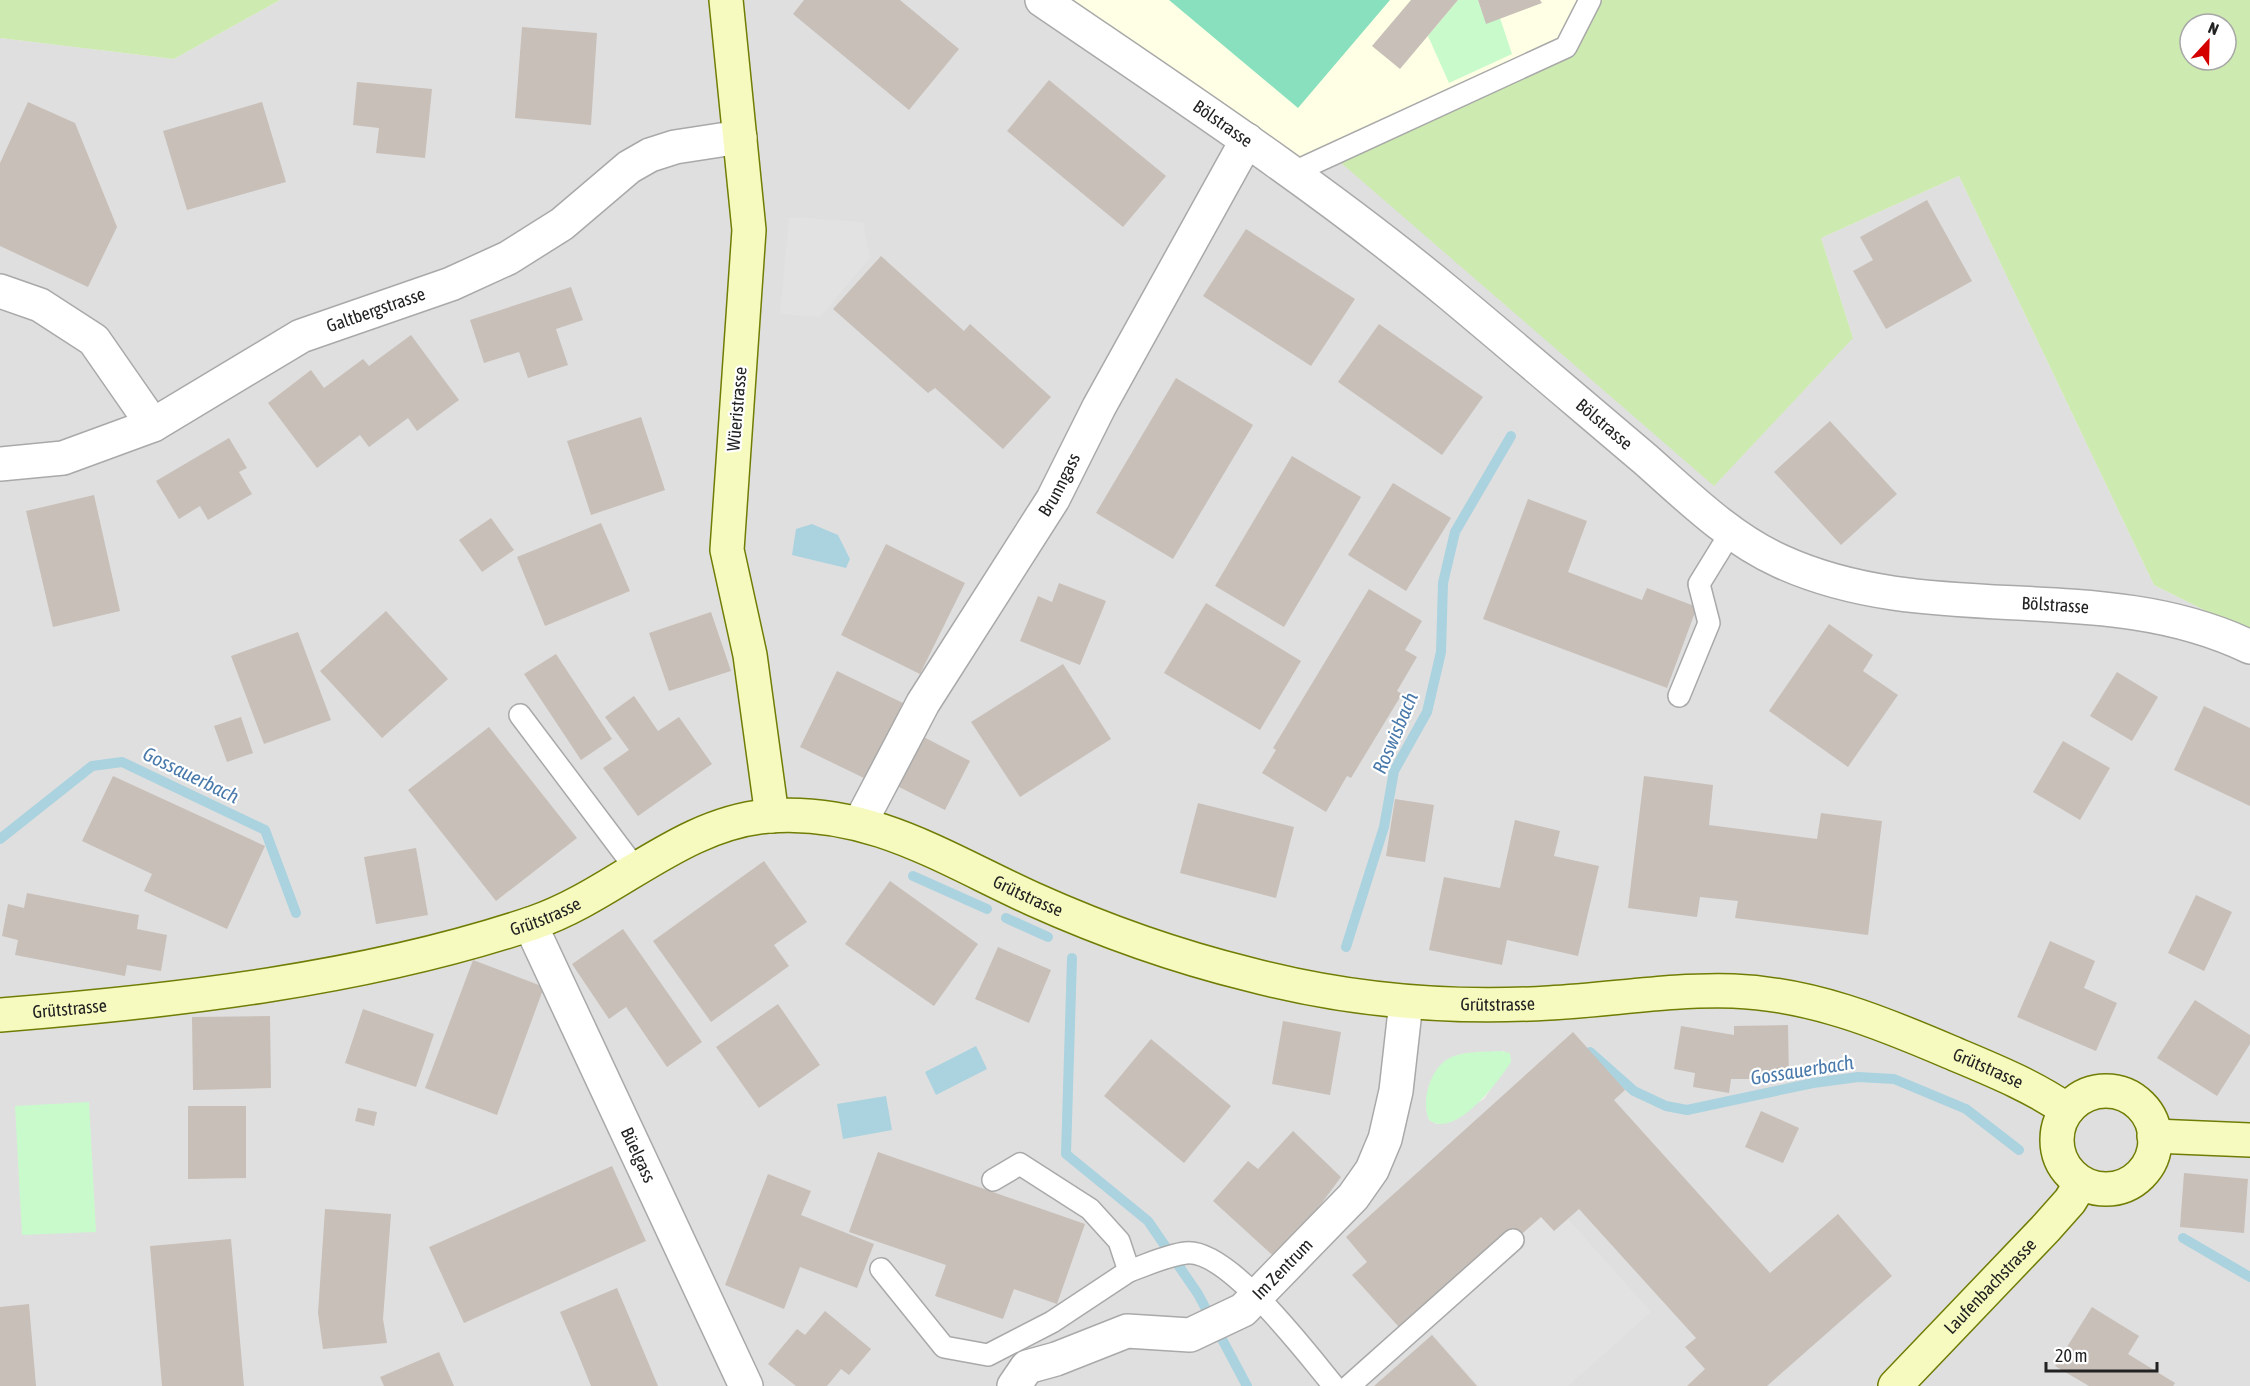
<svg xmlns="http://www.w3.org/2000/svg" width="2250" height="1386" font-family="'Asap Condensed',sans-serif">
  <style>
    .residential { fill: #e0dfdf; fill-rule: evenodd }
    .education { fill: #ffffe5 }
    .grass { fill: #cdebb0; fill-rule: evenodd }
    .park { fill: #c8facc }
    .pitch { fill: #88e0be }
    .parking { fill: #e2e2e2 }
    .water { fill: #aad3df }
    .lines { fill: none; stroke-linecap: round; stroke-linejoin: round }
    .stream { stroke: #aad3df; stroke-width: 10 }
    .building { fill: #c7bfb8 }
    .lane-casing { stroke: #a9a9a9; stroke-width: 24 }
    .street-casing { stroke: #a9a9a9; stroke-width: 36 }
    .secondary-casing { stroke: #707d05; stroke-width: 36 }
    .lane { stroke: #fff; stroke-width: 21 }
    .street { stroke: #fff; stroke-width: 33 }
    .secondary { stroke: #f7fabf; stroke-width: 33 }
    .labels { text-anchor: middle; stroke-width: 4.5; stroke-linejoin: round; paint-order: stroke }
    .street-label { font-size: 18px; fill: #222; stroke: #fff }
    .water-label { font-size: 20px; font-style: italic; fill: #4a7aab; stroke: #fff }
  </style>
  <rect width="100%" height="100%" fill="#f2efe9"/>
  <path class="residential" d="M280 0H1580L1853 338 1821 238 1959 176 2154 585 2250 633V1386H0V38L174 59ZM1504 1051 1511 1060 1484 1099 1447 1122 1437 1124 1429 1120 1426 1105 1429 1086 1445 1061 1461 1054Z"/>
  <path class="education" d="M1042 0H1580L1566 47 1292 173Z"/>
  <g class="grass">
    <path d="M0 0H280L174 59 0 38Z"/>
    <path d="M1580 0H2250V633L2154 585 1959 176 1821 238 1853 338 1714 486 1332 155 1566 47ZM2190 24H2226V60H2190Z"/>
  </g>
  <g class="park">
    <path d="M1458 0H1478L1486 23 1500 18 1512 54 1449 83 1428 36Z"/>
    <path d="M1501 1051 1510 1053 1511 1062C1499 1081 1455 1140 1429 1120 1420 1099 1432 1063 1454 1056 1468 1051 1486 1052 1501 1051Z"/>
    <path d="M89 1102 96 1232 22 1235 15 1106Z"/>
  </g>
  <path class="pitch" d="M1169 0H1390L1298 108Z"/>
  <g class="parking">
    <path d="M789 217 863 222 870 258 820 317 780 314Z"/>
    <path d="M1541 1217 1554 1231 1568 1219 1651 1312 1568 1386H1479L1422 1322Z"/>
  </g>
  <g class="water">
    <path d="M812 524 838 535 850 559 846 568 792 555 796 529Z"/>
    <path d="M976 1046 987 1069 936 1095 925 1072Z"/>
    <path d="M886 1096 892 1130 843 1139 837 1104Z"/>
  </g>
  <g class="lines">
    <g class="stream">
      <path d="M0 839 92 766 122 762 265 830 296 913"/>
      <path d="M913 876 987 909"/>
      <path d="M1006 918 1048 937"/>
      <path d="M1346 947 1384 827 1394 771 1427 712 1441 652 1443 583 1455 532 1511 436"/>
      <path d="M1072 958 1066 1154 1148 1221 1198 1294 1247 1386"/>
      <path d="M1590 1052 1634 1091 1666 1106 1687 1110 1813 1083 1858 1077 1894 1079 1966 1109 2019 1150"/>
      <path d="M2183 1238 2250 1277"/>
    </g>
  </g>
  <g class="building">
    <path d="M804 0H900L959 49 909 110 793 14Z"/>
    <path d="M1411 0H1458L1400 69 1372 46Z"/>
    <path d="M1478 0H1540L1542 3 1486 24Z"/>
    <path d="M522 27 597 33 591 125 515 118Z"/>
    <path d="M1049 80 1166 176 1123 227 1007 131Z"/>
    <path d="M357 82 432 89 425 158 376 153 379 128 353 125Z"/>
    <path d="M28 102 75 123 117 227 88 287 0 246V163Z"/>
    <path d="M262 102 286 182 187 210 163 131Z"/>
    <path d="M1927 200 1972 281 1886 329 1853 271 1873 260 1860 237Z"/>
    <path d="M1246 229 1355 299 1311 366 1203 296Z"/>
    <path d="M881 256 964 331 970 324 1051 397 1003 449 935 388 928 393 833 309Z"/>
    <path d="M571 287 583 320 556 329 568 365 528 378 519 352 484 363 470 320Z"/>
    <path d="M1379 324 1483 397 1442 455 1338 382Z"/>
    <path d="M411 335 459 400 417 431 408 418 369 447 360 435 317 468 268 403 311 370 324 388 363 359 369 366Z"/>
    <path d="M1176 378 1253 425 1173 559 1096 513Z"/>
    <path d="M641 417 665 490 591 515 567 441Z"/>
    <path d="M1830 421 1897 494 1841 545 1774 472Z"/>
    <path d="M229 438 247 468 239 472 252 494 208 520 200 506 179 519 156 481Z"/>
    <path d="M1292 456 1361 497 1284 627 1215 586Z"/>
    <path d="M1393 483 1451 518 1406 591 1348 555Z"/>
    <path d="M94 495 120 611 53 627 26 511Z"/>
    <path d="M1528 499 1587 521 1568 572 1642 600 1647 588 1697 607 1667 688 1483 619Z"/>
    <path d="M491 518 514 550 482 572 459 540Z"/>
    <path d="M601 523 630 591 545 626 517 557Z"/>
    <path d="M886 544 965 583 920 674 841 635Z"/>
    <path d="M1059 583 1106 601 1080 665 1020 641 1038 596 1052 602Z"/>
    <path d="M1369 589 1422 621 1405 650 1417 657 1397 691 1402 694 1351 778 1347 776 1326 812 1262 773 1276 750 1273 748Z"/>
    <path d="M1206 603 1301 661 1260 730 1164 673Z"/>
    <path d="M386 611 448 679 382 738 320 671Z"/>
    <path d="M711 612 731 671 669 691 649 633Z"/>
    <path d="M1829 624 1873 655 1863 671 1898 695 1848 767 1769 711Z"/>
    <path d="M298 632 331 720 264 744 231 656Z"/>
    <path d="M556 654 612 739 581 760 524 674Z"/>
    <path d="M1063 664 1111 739 1020 797 971 722Z"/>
    <path d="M837 671 905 704 868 780 800 747Z"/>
    <path d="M2117 672 2158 697 2132 741 2090 716Z"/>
    <path d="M634 696 658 731 679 717 712 764 638 816 603 768 629 750 605 717Z"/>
    <path d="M2204 706 2250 728V806L2174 770Z"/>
    <path d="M241 717 253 753 227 762 214 726Z"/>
    <path d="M489 727 577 838 496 901 408 790Z"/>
    <path d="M916 733 970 761 945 810 891 783Z"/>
    <path d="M2063 741 2110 768 2080 820 2033 792Z"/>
    <path d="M113 776 265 846 227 929 144 891 152 874 82 841Z"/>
    <path d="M1644 776 1713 785 1709 825 1817 839 1821 813 1882 821 1868 935 1735 918 1738 901 1700 897 1697 917 1628 908Z"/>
    <path d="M1395 799 1434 805 1425 862 1386 856Z"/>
    <path d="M1198 803 1294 827 1276 898 1180 873Z"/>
    <path d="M1515 820 1560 831 1554 856 1599 866 1578 956 1507 940 1502 965 1429 950 1444 877 1500 888Z"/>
    <path d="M416 848 428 915 376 924 364 857Z"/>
    <path d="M764 861 807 922 774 945 789 966 711 1022 653 941Z"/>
    <path d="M890 881 978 944 934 1006 845 944Z"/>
    <path d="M27 893 139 915 137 929 167 935 161 971 127 965 125 976 15 955 18 940 2 936 8 904 24 908Z"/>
    <path d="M2196 895 2232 912 2204 971 2168 953Z"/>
    <path d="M623 929 702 1042 667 1067 626 1007 609 1019 572 964Z"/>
    <path d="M2050 941 2095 961 2084 988 2117 1003 2096 1051 2017 1017Z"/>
    <path d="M998 947 1051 970 1029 1023 975 999Z"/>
    <path d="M473 960 544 987 497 1115 425 1088Z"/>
    <path d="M2195 1000 2250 1035V1044L2217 1096 2157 1058Z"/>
    <path d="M778 1004 820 1065 759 1108 716 1047Z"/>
    <path d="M363 1009 434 1034 416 1087 345 1063Z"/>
    <path d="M270 1016 271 1088 193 1090 192 1017Z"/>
    <path d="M1283 1021 1341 1032 1330 1095 1272 1084Z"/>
    <path d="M1788 1025 1789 1079H1731L1729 1093 1693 1087 1695 1073 1674 1069 1681 1026 1734 1035V1026Z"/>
    <path d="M1573 1032 1625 1090 1614 1100 1770 1273 1838 1214 1892 1276 1767 1386H1687L1705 1369 1685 1347 1696 1338 1579 1209 1554 1231 1541 1217 1407 1336 1352 1275 1367 1262 1346 1237Z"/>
    <path d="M1151 1039 1231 1106 1184 1163 1104 1096Z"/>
    <path d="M188 1106H246V1178L188 1179Z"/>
    <path d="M358 1108 377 1112 374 1126 355 1121Z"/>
    <path d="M1761 1111 1799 1128 1783 1163 1745 1147Z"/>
    <path d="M1293 1131 1341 1177 1279 1261 1213 1201 1248 1161 1258 1169Z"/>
    <path d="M878 1152 1085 1224 1057 1304 1014 1289 1003 1319 935 1296 946 1265 849 1232Z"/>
    <path d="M612 1166 646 1241 464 1323 429 1247Z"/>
    <path d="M2184 1173 2248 1179 2244 1233 2180 1227Z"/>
    <path d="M768 1174 811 1191 801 1215 874 1244 857 1288 800 1267 784 1309 725 1285Z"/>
    <path d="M325 1209 391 1214 383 1319 387 1343 323 1349 318 1313Z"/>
    <path d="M231 1239 244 1386H162L150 1246Z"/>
    <path d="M617 1288 648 1362 658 1386H591L576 1349 560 1312Z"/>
    <path d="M29 1304 36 1386H0V1307Z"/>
    <path d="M2092 1307 2139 1336 2128 1354 2175 1383 2173 1386H2089L2055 1366Z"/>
    <path d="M825 1311 871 1349 849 1375 841 1369 827 1386H796L768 1364 797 1329 805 1335Z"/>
    <path d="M1432 1335 1477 1386H1374Z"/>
    <path d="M439 1352 454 1386H384L380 1377Z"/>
  </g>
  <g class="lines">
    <g class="lane-casing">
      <g id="lane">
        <path d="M1292 173 1566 47 1590 0"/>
        <path d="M1679 696 1709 623 1699 584 1731 532"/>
        <path d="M520 715 636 869"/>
        <path d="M993 1180 1020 1164 1090 1209 1119 1241 1129 1271C1147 1265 1167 1255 1186 1253 1228 1248 1308 1355 1334 1386"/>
        <path d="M881 1269 944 1347 988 1355 1052 1322 1129 1271"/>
        <path d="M1349 1386 1513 1240"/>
      </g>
    </g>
    <g class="street-casing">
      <g id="street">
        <path id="s1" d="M1042 0C1181 95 1321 187 1450 294 1516 349 1580 404 1645 459 1687 496 1729 538 1780 561 1930 630 2101 575 2250 647"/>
        <path d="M0 291 40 305 94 340 153 425"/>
        <path id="s2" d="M0 464 63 458 153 425 301 336 451 284 508 258 562 224 629 167 650 155 675 147 740 137"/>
        <path id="s3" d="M860 823 923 703 1053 499 1099 407 1247 140"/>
        <path id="s4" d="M530 924 746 1386"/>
        <path id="s5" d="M1014 1386 1027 1367 1056 1359 1127 1331 1190 1335 1243 1310 1353 1197 1372 1170 1385 1139 1396 1091 1406 1002"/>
      </g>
    </g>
    <g class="secondary-casing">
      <g id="secondary">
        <path d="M726 0 749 230 727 550 750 655 772 816"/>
        <path id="s6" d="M0 1015C175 1001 367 979 533 923 615 895 679 824 768 816 870 808 945 859 1033 899 1102 930 1175 956 1248 974 1346 1000 1448 1009 1549 1003 1610 1000 1671 989 1733 991 1811 994 1880 1022 1950 1052 1990 1069 2031 1085 2067 1110"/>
        <circle cx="2106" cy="1140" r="49"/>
        <path d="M2154 1136 2250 1140"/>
        <path id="s7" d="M1895 1386 2046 1228 2070 1201 2081 1183"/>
      </g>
    </g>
    <use href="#lane" class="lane"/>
    <use href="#street" class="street"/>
    <use href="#secondary" class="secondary"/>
  </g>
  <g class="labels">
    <g class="street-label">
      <text dy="6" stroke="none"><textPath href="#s1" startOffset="219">Bölstrasse</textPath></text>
      <text dy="6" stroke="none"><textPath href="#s2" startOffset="411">Galtbergstrasse</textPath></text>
      <text transform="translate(737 409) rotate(-85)" y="6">Wüeristrasse</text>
      <text dy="6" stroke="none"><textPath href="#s1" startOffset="705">Bölstrasse</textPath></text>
      <text dy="6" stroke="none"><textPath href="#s3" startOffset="393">Brunngass</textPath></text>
      <text dy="6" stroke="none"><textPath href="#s1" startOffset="1209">Bölstrasse</textPath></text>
      <text dy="6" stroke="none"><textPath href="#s6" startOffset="1078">Grütstrasse</textPath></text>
      <text dy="6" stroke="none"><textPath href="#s6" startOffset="556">Grütstrasse</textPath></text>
      <text dy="6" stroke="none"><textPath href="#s6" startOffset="1564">Grütstrasse</textPath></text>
      <text dy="6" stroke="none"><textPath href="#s6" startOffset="70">Grütstrasse</textPath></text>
      <text dy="6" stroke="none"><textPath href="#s6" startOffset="2068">Grütstrasse</textPath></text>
      <text dy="6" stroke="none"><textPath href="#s4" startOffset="255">Büelgass</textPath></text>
      <text dy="6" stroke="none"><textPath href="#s5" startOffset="308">Im Zentrum</textPath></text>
      <text dy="6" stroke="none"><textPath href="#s7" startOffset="138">Laufenbachstrasse</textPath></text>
    </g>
    <g class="water-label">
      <text transform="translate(1395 733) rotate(-67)" y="7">Roswisbach</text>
      <text transform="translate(191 775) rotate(26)" y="7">Gossauerbach</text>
      <text transform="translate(1802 1070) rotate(-9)" y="7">Gossauerbach</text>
    </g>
  </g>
  <g transform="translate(2208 42) rotate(22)"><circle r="28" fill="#ffffff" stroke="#a7a7a7" stroke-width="1.5"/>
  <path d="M0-4.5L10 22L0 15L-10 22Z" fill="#d40000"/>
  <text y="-9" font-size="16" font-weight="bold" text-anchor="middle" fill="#222222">N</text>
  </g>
  <path d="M2046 1362v9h111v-9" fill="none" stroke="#222222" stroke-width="3"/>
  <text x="2055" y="1362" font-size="18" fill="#222222" stroke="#ffffff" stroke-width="4.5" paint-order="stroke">20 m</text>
</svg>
